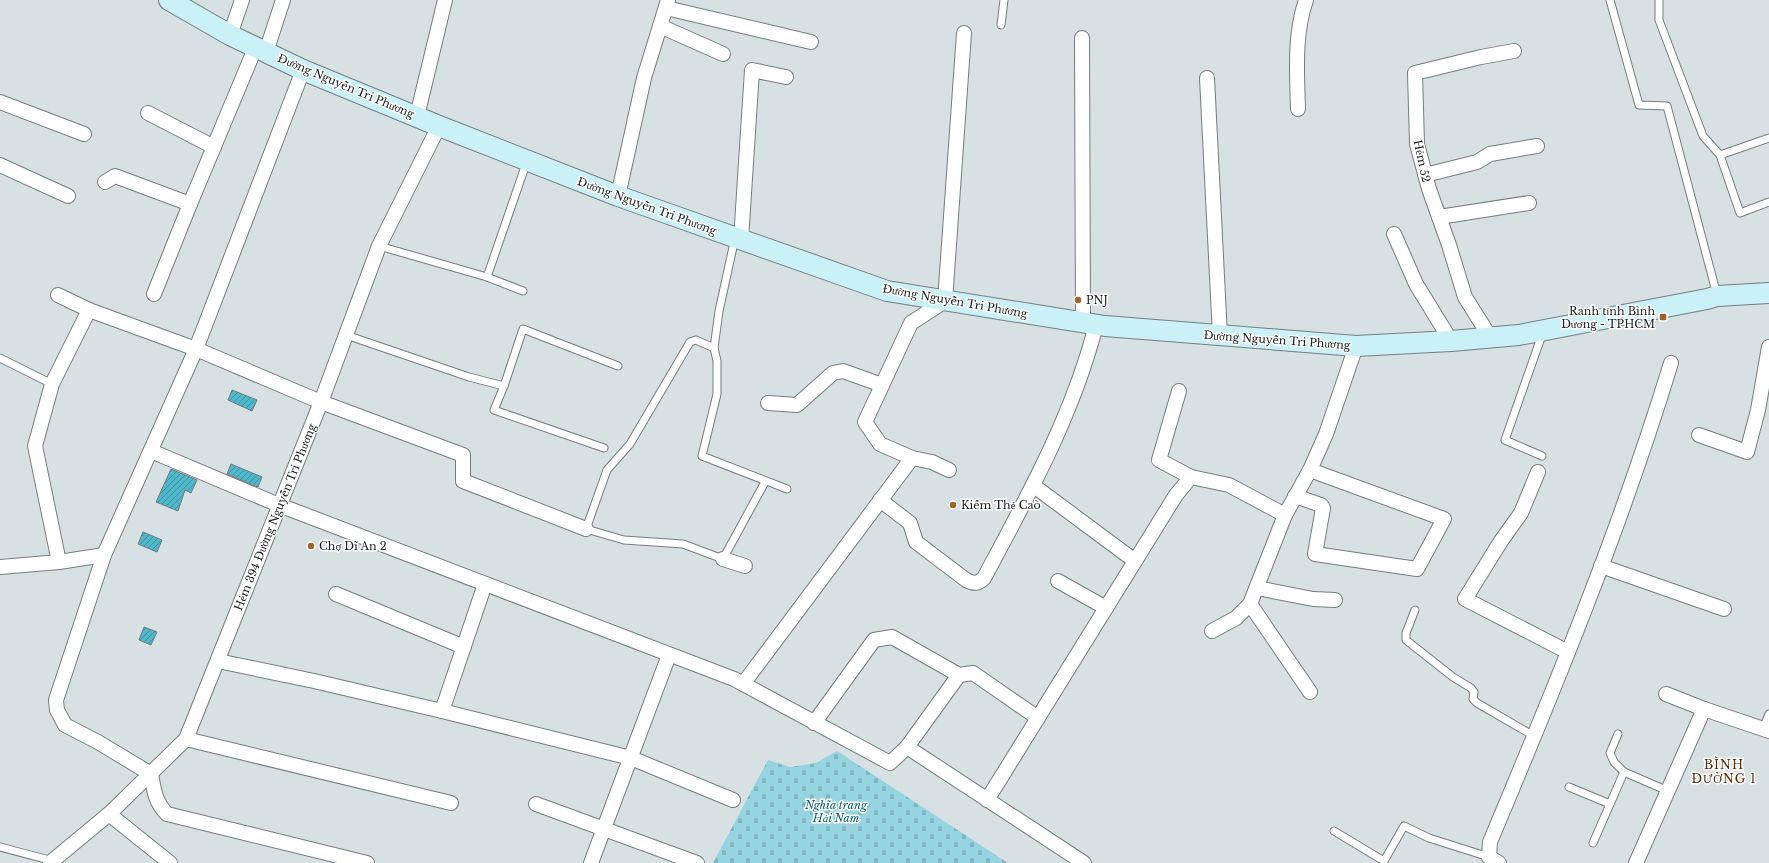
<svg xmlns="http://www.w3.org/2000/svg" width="1769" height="863" font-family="'Libre Baskerville',serif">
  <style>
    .cemetery { fill: url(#cemetery-stones) }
    .building { fill: url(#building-hatch); stroke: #727a7c }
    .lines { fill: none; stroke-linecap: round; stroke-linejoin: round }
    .lane-casing { stroke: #757d7f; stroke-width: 9 }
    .street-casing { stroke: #757d7f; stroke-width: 16 }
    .secondary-casing { stroke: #757d7f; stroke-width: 22 }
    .lane { stroke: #fff; stroke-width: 7 }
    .street { stroke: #fff; stroke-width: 14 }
    .secondary { stroke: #caf1f7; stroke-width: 20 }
    .poi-dot { fill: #a16328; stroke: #fff; stroke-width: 1.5 }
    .labels { text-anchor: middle; stroke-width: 3; stroke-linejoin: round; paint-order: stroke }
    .street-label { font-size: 11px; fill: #191d1d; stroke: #fff }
    .poi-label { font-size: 11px; fill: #191d1d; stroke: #fff; text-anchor: start }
    .park-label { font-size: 11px; font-style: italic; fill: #01606d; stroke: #fff }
    .neighbourhood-label { font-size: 12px; letter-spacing: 1px; fill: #552c00; stroke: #fff }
  </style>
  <defs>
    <pattern id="cemetery-stones" width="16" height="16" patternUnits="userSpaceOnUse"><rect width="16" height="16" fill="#95d4e0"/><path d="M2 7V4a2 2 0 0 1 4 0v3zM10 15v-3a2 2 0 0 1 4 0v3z" fill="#80b6c0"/></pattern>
    <pattern id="building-hatch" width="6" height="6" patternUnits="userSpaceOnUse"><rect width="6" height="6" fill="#4eb7c9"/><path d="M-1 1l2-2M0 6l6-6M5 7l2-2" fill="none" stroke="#4094a3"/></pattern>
  </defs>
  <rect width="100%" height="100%" fill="#d7e0e2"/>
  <path class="cemetery" d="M837 751 1008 863H713L768 760 790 767 816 763Z"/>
  <g class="building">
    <path d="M232 390 257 400 252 411 228 400Z"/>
    <path d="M231 464 262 477 258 487 227 474Z"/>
    <path d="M171 469 197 480 191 493 185 490 178 511 156 502Z"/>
    <path d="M143 532 162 540 157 552 138 544Z"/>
    <path d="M144 627 157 632 151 645 139 640Z"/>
  </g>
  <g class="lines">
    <g class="lane-casing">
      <g id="lane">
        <path d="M1610 0 1639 105 1667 106 1717 295"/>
        <path d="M1659 0V20L1703 136 1720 155"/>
        <path d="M1001 25 1004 0"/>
        <path d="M1769 138 1720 155 1740 213 1769 202"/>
        <path d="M735 238 719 311 714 348 717 361V394L702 456 787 489"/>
        <path d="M379 246 487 277 523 291"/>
        <path d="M487 277 527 161"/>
        <path d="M346 335 469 377 504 386 494 410 604 448"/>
        <path d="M714 348 696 340 690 342 630 444 607 470 586 529 624 540 683 544 723 559 765 482"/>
        <path d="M0 358 52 384"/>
        <path d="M504 386 523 329 618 366"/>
        <path d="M1542 456 1505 440 1543 332"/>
        <path d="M1415 610 1406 633V640L1453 677 1471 688 1474 692 1473 699 1477 703 1534 736"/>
        <path d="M1763 729 1769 714"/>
        <path d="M1618 734 1610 753 1614 762 1624 772"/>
        <path d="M1569 787 1610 804"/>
        <path d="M1334 831 1384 861 1404 826 1429 838 1489 857"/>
        <path d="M1593 843 1624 772 1668 791"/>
        <path d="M0 847 53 861"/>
      </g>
    </g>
    <g class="street-casing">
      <g id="street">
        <path d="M666 8 811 42"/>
        <path d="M660 26 723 54"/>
        <path d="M230 35 242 0"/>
        <path d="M1082 38 1083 323"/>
        <path d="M266 52 283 0"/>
        <path d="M303 70 196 349 104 555 56 700 57 710 65 725 98 742 151 774C154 790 155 802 167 814L367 863"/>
        <path d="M1207 78 1220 336"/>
        <path d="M0 102 84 134"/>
        <path d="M1298 109C1297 72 1294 35 1306 0"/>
        <path d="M148 113 214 147"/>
        <path d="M417 116 445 0"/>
        <path d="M0 165 68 196"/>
        <path d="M1425 175 1477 162 1490 154 1537 146"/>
        <path d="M105 182 115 176 190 204 256 46"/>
        <path d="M618 196 644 78 668 0"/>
        <path d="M1439 217 1529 203"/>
        <path d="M1394 234 1416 284 1451 341"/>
        <path d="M741 240 752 70 786 77"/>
        <path d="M154 294 190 204"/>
        <path d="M58 295 89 310 52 384 35 446 59 562"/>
        <path d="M89 310 196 349 321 402 463 455V481L586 529"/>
        <path d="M1490 337 1465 297 1449 245 1429 189 1417 144 1415 73 1481 57 1514 51"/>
        <path d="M1179 391 1159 460 1191 477"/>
        <path d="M768 403 797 405 833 373 843 371 882 385"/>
        <path d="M1699 435 1747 452 1758 410 1769 347"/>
        <path d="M151 451 279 505 734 679 890 763 907 747 959 675"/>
        <path d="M912 458 932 462 949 470"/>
        <path d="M1538 472 1521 513 1501 541 1465 599 1568 652"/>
        <path d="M1034 486 1135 561"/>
        <path d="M1295 496 1321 505 1323 508 1315 554 1417 569 1444 519 1310 470"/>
        <path d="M880 500 910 523 916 542 966 580C974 584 978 584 984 578 1028 496 1073 415 1096 325"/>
        <path d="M1285 515 1310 470 1326 434 1356 346"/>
        <path d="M723 559 745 566"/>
        <path d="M1601 566 1724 609"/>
        <path d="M0 567 59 562 104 555"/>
        <path d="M1058 581 1106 608"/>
        <path d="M485 584 442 711 631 758 733 800"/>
        <path d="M1257 588 1313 599 1335 600"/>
        <path d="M336 594 464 647"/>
        <path d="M1212 631 1236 618 1250 604"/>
        <path d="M218 661 314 681 442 711"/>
        <path d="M743 684 912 458 880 444 865 422 911 323 945 301 964 33"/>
        <path d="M1666 694 1704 709"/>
        <path d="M814 723 874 640 892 637 959 675 973 673 1038 718"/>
        <path d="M186 739 451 803"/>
        <path d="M907 747 1084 863"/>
        <path d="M987 800 1176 495 1191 477 1229 485 1285 515 1250 604 1310 692"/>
        <path d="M536 804 697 863"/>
        <path d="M109 814 170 863"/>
        <path d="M50 863 109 814 186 739 321 402 379 246 439 126"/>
        <path d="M591 863 669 655"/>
        <path d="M1499 863 1489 857 1490 842C1556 685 1621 527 1671 363"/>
        <path d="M1636 863 1704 709 1769 731"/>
      </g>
    </g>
    <g class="secondary-casing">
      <path id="secondary" d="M169 0 230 35 303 70 439 126 618 196 887 291 1105 326 1356 346 1451 341 1519 335 1707 299 1717 296 1769 293"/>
    </g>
    <use href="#lane" class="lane"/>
    <use href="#street" class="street"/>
    <use href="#secondary" class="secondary"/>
  </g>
  <g class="poi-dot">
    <circle cx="1078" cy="300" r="4"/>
    <rect x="1659" y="313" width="8" height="8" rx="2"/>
    <circle cx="953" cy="505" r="4"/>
    <circle cx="311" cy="546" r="4"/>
  </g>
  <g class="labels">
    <g class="street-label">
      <text transform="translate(346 86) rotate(23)" y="4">Đường Nguyễn Tri Phương</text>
      <text transform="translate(1422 161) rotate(78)" y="4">Hẻm 52</text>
      <text transform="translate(647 206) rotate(20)" y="4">Đường Nguyễn Tri Phương</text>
      <text transform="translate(955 301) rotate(10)" y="4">Đường Nguyễn Tri Phương</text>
      <text transform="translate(1277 340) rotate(4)" y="4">Đường Nguyễn Tri Phương</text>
      <text transform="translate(275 517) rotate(-68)" y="4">Hẻm 394 Đường Nguyễn Tri Phương</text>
    </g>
    <g class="poi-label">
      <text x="1086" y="304">PNJ</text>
      <text x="1655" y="315" text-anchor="end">Ranh tỉnh Bình<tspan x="1655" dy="13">Dương - TPHCM</tspan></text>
      <text x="961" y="509">Kiếm Thẻ Caò</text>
      <text x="319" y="550">Chợ Dĩ An 2</text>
    </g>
    <g class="park-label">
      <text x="836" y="809">Nghĩa trang<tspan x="836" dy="13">Hải Nam</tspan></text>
    </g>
    <g class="neighbourhood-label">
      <text x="1724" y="769">BÌNH<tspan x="1724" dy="14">ĐƯỜNG 1</tspan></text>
    </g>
  </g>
</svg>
